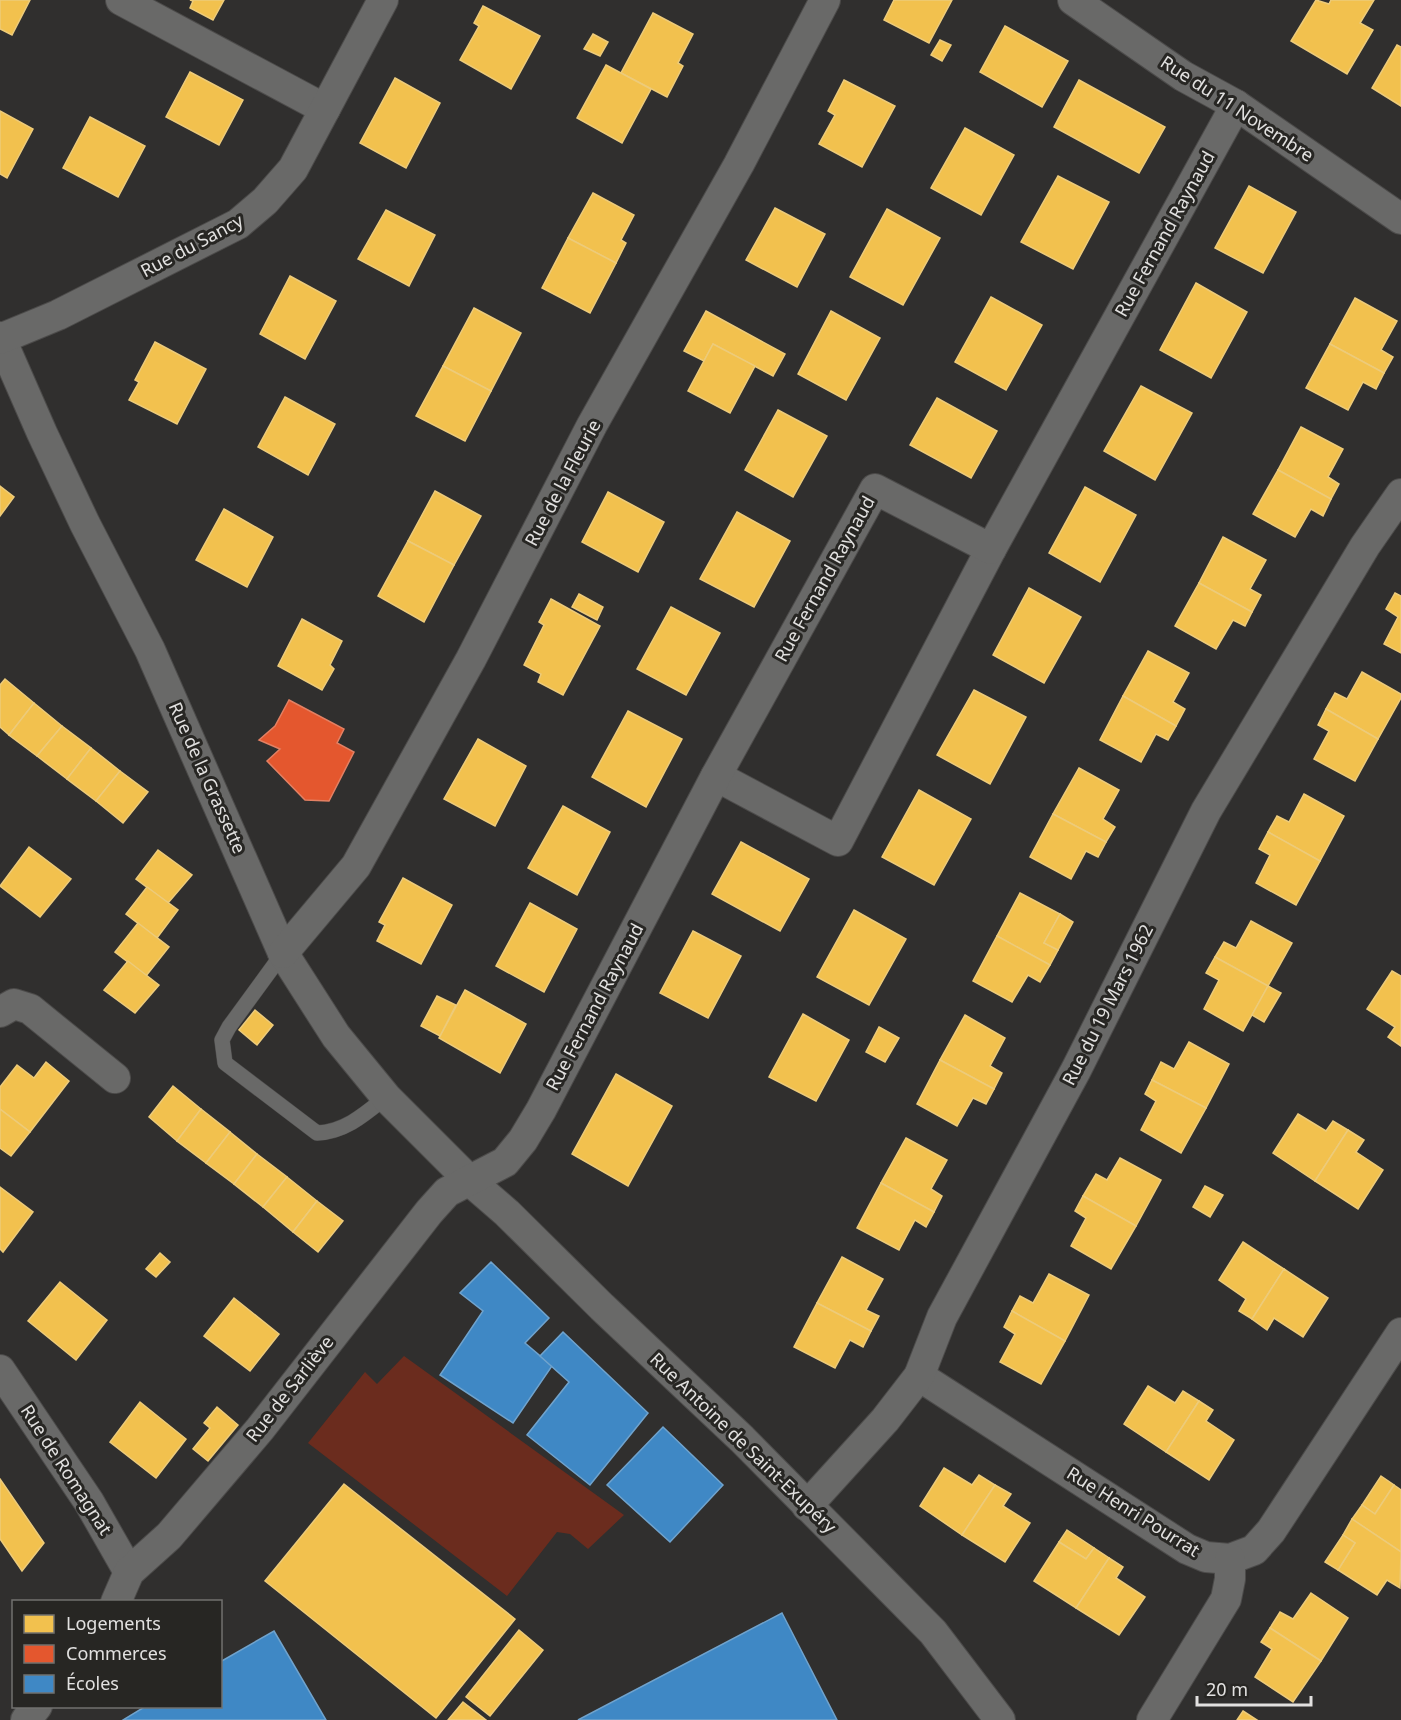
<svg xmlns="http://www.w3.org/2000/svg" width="1401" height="1720" font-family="'Noto Sans',sans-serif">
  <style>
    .green { fill: #6b2c1e }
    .homes { fill: #f2c14e; stroke: #edcb7a; stroke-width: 1.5 }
    .shops { fill: #e4572e; stroke: #e38063; stroke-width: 1.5 }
    .schools { fill: #3f88c5; stroke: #70a3cd; stroke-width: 1.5 }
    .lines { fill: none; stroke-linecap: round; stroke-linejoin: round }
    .service-casing { stroke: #4c4b4a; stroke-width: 16 }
    .minor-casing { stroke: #4c4b4a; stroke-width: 32 }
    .service { stroke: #696968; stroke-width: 15 }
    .minor { stroke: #696968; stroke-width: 30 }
    .labels { text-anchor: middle; stroke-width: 6; stroke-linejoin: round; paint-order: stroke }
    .street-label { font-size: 18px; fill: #e2e1e0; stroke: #272623 }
  </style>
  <rect width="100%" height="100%" fill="#302f2e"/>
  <path class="green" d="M404 1356 624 1515 588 1549 570 1534 557 1532 507 1596 308 1443 365 1372 377 1384Z"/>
  <g class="homes">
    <path d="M0 0H30L12 35 0 29Z"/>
    <path d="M190 0H224L213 20 190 8 193 1Z"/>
    <path d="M894 0H952L929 43 884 20Z"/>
    <path d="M1316 0 1329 4 1331 0H1374L1360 23 1373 30 1347 74 1291 41Z"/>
    <path d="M483 6 540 36 511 89 460 60 479 26 474 23Z"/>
    <path d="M653 13 693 34 678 63 683 66 667 97 621 73Z"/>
    <path d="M1005 26 1068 61 1042 107 980 72Z"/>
    <path d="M593 34 608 42 600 56 584 49Z"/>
    <path d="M940 40 951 45 942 61 931 55Z"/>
    <path d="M1397 45 1401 47V106L1372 88Z"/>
    <path d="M606 65 651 89 622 143 577 118Z"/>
    <path d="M190 72 243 100 219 145 166 117Z"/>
    <path d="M395 78 440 103 406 168 360 143Z"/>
    <path d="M844 80 895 106 862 167 819 144 835 115 828 111Z"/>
    <path d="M1079 80 1165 127 1139 173 1054 127Z"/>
    <path d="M0 111 33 129 7 178 0 174Z"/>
    <path d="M90 117 145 146 118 197 63 168Z"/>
    <path d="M965 128 1014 155 981 215 931 188Z"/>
    <path d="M1058 176 1109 202 1073 269 1021 242Z"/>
    <path d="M1249 186 1296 212 1263 273 1215 248Z"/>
    <path d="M593 193 634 215 621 240 626 243 616 263 568 238Z"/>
    <path d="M775 208 825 234 797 287 746 260Z"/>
    <path d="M887 209 940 238 903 305 850 277Z"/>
    <path d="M386 210 435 235 409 286 358 259Z"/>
    <path d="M568 238 616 263 590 313 542 288Z"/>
    <path d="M290 276 336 301 305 359 260 334Z"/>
    <path d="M1196 283 1247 312 1211 378 1160 350Z"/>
    <path d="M991 297 1042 325 1006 390 955 362Z"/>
    <path d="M1355 298 1397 321 1381 350 1393 357 1384 373 1330 344Z"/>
    <path d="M474 308 521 333 491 391 443 366Z"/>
    <path d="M706 311 785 354 773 376 713 344 704 361 684 351Z"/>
    <path d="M831 311 880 338 846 400 798 374Z"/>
    <path d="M155 342 206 369 177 424 129 400 139 382 135 380Z"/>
    <path d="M713 344 755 366 730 413 688 391Z"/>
    <path d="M1330 344 1384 373 1376 389 1363 382 1348 410 1306 388Z"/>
    <path d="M443 366 491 391 465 441 416 416Z"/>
    <path d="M1141 386 1192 413 1155 480 1104 451Z"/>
    <path d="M285 397 335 424 308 475 258 447Z"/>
    <path d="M937 398 997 431 971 478 910 445Z"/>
    <path d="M778 410 827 436 793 497 745 470Z"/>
    <path d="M1301 427 1343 449 1328 477 1339 484 1331 499 1278 470Z"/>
    <path d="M1278 470 1331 499 1323 516 1311 509 1295 537 1253 514Z"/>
    <path d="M0 486 14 497 0 516Z"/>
    <path d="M1085 487 1136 515 1100 582 1049 553Z"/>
    <path d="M435 491 481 516 454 565 408 541Z"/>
    <path d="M608 492 664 522 638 572 582 542Z"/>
    <path d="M224 509 273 537 247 587 196 560Z"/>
    <path d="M737 512 790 541 754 607 700 579Z"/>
    <path d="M1223 537 1266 560 1250 589 1261 595 1252 612 1199 583Z"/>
    <path d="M408 541 454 565 424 622 378 596Z"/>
    <path d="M1199 583 1252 612 1245 626 1233 620 1216 649 1175 626Z"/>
    <path d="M1029 588 1081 617 1044 683 993 655Z"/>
    <path d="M1395 593 1401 596V653L1384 644 1398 617 1386 609Z"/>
    <path d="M579 594 603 607 597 620 572 607Z"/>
    <path d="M551 599 600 626 563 695 538 682 541 674 524 665 544 625 539 622Z"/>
    <path d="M671 607 720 633 686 695 637 669Z"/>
    <path d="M302 619 342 641 330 665 334 669 322 690 278 666Z"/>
    <path d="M1148 651 1189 673 1173 702 1185 709 1176 726 1123 696Z"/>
    <path d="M1362 672 1401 694V698L1378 739 1326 709 1335 693 1347 699Z"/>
    <path d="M5 679 34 703 9 735 0 727V685Z"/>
    <path d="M974 690 1026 717 990 784 937 755Z"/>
    <path d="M1123 696 1176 726 1168 740 1156 734 1141 762 1100 740Z"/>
    <path d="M34 703 62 726 37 756 9 735Z"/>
    <path d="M1326 709 1378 739 1355 781 1314 759 1329 731 1318 725Z"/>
    <path d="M628 711 682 739 646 807 592 777Z"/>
    <path d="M62 726 91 748 67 779 37 756Z"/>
    <path d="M478 739 526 766 495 826 444 799Z"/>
    <path d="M91 748 120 771 96 801 67 779Z"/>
    <path d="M1079 768 1119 790 1103 819 1115 827 1106 842 1053 814Z"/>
    <path d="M120 771 148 792 123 823 96 801Z"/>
    <path d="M919 790 971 819 934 885 882 857Z"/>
    <path d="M1304 794 1344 816 1320 861 1268 832 1277 816 1289 822Z"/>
    <path d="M563 806 610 832 577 895 528 868Z"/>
    <path d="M1053 814 1106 842 1098 857 1086 851 1071 879 1030 857Z"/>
    <path d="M1268 832 1320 861 1296 905 1256 883 1270 855 1259 849Z"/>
    <path d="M741 842 809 879 780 931 712 894Z"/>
    <path d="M29 847 71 879 40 917 0 886Z"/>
    <path d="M158 850 192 875 168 903 136 879Z"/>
    <path d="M403 878 452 905 421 964 377 941 385 925 379 922Z"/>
    <path d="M147 887 178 910 157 938 126 914Z"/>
    <path d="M1020 893 1060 914 1044 943 1058 950 1050 965 997 936Z"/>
    <path d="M530 903 577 929 544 992 496 966Z"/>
    <path d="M854 910 906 939 869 1005 817 977Z"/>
    <path d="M1060 914 1073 922 1058 950 1044 943Z"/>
    <path d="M1251 921 1292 943 1268 986 1215 957 1224 942 1236 948Z"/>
    <path d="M138 923 169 947 146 976 115 952Z"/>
    <path d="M693 931 741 956 708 1018 660 993Z"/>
    <path d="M997 936 1050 965 1040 982 1028 975 1012 1002 973 981Z"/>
    <path d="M1215 957 1268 986 1243 1031 1204 1009 1219 980 1206 973Z"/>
    <path d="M128 961 159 985 135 1013 104 990Z"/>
    <path d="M1392 971 1401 976V1046L1388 1037 1395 1027 1367 1009Z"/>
    <path d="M1268 986 1281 993 1264 1022 1252 1015Z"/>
    <path d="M465 990 526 1024 500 1073 439 1038Z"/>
    <path d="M437 996 456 1005 440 1036 421 1026Z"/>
    <path d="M255 1010 273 1025 257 1045 239 1030Z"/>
    <path d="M803 1014 849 1040 816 1101 769 1077Z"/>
    <path d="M965 1015 1005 1038 990 1066 1002 1073 994 1089 940 1060Z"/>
    <path d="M879 1027 899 1038 885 1062 866 1052Z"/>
    <path d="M1189 1042 1229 1064 1206 1108 1152 1080 1161 1062 1174 1069Z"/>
    <path d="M940 1060 994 1089 986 1104 973 1098 957 1126 917 1104Z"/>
    <path d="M46 1062 69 1081 30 1132 0 1109V1087L17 1065 34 1078Z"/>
    <path d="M616 1074 672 1106 628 1186 572 1154Z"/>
    <path d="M1152 1080 1206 1108 1181 1153 1141 1130 1156 1101 1145 1094Z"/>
    <path d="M173 1086 201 1109 177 1141 149 1117Z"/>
    <path d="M0 1109 30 1132 11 1156 0 1148Z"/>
    <path d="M201 1109 230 1132 206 1163 177 1141Z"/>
    <path d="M1298 1114 1326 1131 1333 1121 1348 1130 1315 1181 1273 1153Z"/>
    <path d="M1348 1130 1364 1140 1356 1152 1383 1170 1358 1209 1315 1181Z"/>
    <path d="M230 1132 257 1154 234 1184 206 1163Z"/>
    <path d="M906 1138 947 1160 931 1189 942 1196 934 1212 881 1183Z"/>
    <path d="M257 1154 287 1177 263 1207 234 1184Z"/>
    <path d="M1120 1158 1161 1180 1136 1226 1083 1196 1096 1174 1107 1180Z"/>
    <path d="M287 1177 317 1201 293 1232 263 1207Z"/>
    <path d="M881 1183 934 1212 926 1227 915 1220 899 1250 857 1228Z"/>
    <path d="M1205 1186 1223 1195 1210 1217 1193 1207Z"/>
    <path d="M0 1187 33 1212 3 1252 0 1249Z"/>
    <path d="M1083 1196 1136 1226 1111 1269 1071 1246 1086 1218 1075 1211Z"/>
    <path d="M317 1201 343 1221 318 1252 293 1232Z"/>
    <path d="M1243 1242 1284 1269 1252 1319 1239 1311 1246 1299 1219 1280Z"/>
    <path d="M160 1253 170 1262 156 1277 146 1269Z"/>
    <path d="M842 1257 883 1279 866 1310 879 1316 871 1331 817 1303Z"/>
    <path d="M1284 1269 1328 1298 1303 1337 1274 1318 1267 1330 1252 1319Z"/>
    <path d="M1049 1274 1089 1295 1065 1341 1012 1311 1020 1296 1033 1303Z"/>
    <path d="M60 1282 107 1320 76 1360 28 1321Z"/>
    <path d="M234 1298 279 1334 250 1371 204 1336Z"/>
    <path d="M817 1303 871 1331 863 1347 850 1340 835 1368 794 1347Z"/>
    <path d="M1012 1311 1065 1341 1041 1384 1000 1362 1015 1334 1004 1327Z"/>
    <path d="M1148 1386 1175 1403 1183 1391 1199 1401 1166 1452 1124 1424Z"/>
    <path d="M1199 1401 1213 1410 1206 1421 1234 1440 1209 1480 1166 1452Z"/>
    <path d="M140 1402 186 1439 156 1478 110 1442Z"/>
    <path d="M217 1407 238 1425 208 1461 193 1449 210 1428 204 1423Z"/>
    <path d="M944 1468 972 1485 979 1475 995 1485 962 1535 920 1506Z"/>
    <path d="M1381 1476 1394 1485 1375 1514 1362 1505Z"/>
    <path d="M0 1479 44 1543 22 1571 0 1539Z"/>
    <path d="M344 1484 515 1619 436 1718 265 1581Z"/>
    <path d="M995 1485 1011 1494 1003 1506 1030 1523 1005 1562 962 1535Z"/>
    <path d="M1394 1485 1401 1490V1552L1352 1519 1362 1505 1375 1514Z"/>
    <path d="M1352 1519 1401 1552 1400 1588 1387 1580 1377 1595 1338 1570 1355 1543 1343 1535Z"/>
    <path d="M1067 1530 1094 1548 1086 1559 1059 1542Z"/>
    <path d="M1343 1535 1355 1543 1338 1570 1325 1562Z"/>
    <path d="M1059 1542 1086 1559 1094 1548 1109 1558 1076 1608 1034 1581Z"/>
    <path d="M1109 1558 1123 1567 1116 1578 1145 1597 1119 1635 1076 1608Z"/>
    <path d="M1311 1593 1348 1618 1321 1661 1270 1628 1280 1612 1293 1619Z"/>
    <path d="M1270 1628 1321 1661 1293 1702 1255 1677 1272 1649 1261 1642Z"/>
    <path d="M519 1630 543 1650 490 1716 466 1697Z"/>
    <path d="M463 1702 486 1720H448Z"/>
    <path d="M1243 1711 1257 1720H1237Z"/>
  </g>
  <path class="shops" d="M289 700 344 729 337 743 354 752 329 801 305 800 267 761 280 749 259 740 275 726Z"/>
  <g class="schools">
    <path d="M491 1262 549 1318 525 1343 552 1366 513 1423 440 1375 483 1311 460 1293Z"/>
    <path d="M563 1332 648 1413 590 1485 527 1435 569 1382 540 1356Z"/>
    <path d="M663 1427 723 1485 670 1542 607 1485Z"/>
    <path d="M782 1613 837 1720H578Z"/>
    <path d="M274 1631 326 1720H123L146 1706H220V1662Z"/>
  </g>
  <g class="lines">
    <g class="service-casing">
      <path id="service" d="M283 953 229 1027 222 1040 225 1063 317 1133C345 1132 365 1114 386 1097"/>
    </g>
    <g class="minor-casing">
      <g id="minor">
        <path d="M121 0 325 109"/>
        <path d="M1073 0 1183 76 1236 105 1401 219"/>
        <path d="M0 337 42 433 85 524 150 650 283 953 336 1036 386 1097 470 1181 507 1213 602 1307 742 1439 933 1632 1000 1720"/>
        <path d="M0 339 58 315 238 224 265 201 293 169 383 0"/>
        <path d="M716 776 838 841 991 549"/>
        <path d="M283 953 356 866 471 659 592 425 739 164 825 0"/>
        <path d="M0 1012 14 1004 30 1009 115 1078"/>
        <path d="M0 1370 89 1502 129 1572"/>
        <path d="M919 1376 1187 1549 1206 1557 1230 1559 1254 1550 1271 1531 1401 1333"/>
        <path d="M807 1506 885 1420 919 1376 942 1317 1076 1070 1206 811 1365 546 1401 494"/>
        <path d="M116 1602 129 1572 169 1536 260 1429 429 1212 447 1192 505 1162 523 1140 541 1110 716 776 875 489 991 549 1236 105"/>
        <path d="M26 1720 37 1706"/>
        <path d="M1152 1720 1226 1599 1230 1579V1559"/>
      </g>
    </g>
    <use href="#service" class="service"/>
    <use href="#minor" class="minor"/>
  </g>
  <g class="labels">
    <g class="street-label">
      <text transform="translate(1237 109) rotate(33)" y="6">Rue du 11 Novembre</text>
      <text transform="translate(1165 234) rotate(-61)" y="6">Rue Fernand Raynaud</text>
      <text transform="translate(192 246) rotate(-28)" y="6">Rue du Sancy</text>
      <text transform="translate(563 483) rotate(-62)" y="6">Rue de la Fleurie</text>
      <text transform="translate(825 579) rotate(-61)" y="6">Rue Fernand Raynaud</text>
      <text transform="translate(207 778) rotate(66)" y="6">Rue de la Grassette</text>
      <text transform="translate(1108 1005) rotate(-63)" y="6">Rue du 19 Mars 1962</text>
      <text transform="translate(595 1007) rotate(-62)" y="6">Rue Fernand Raynaud</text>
      <text transform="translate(290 1389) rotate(-52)" y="6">Rue de Sarliève</text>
      <text transform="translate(743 1443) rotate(44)" y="6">Rue Antoine de Saint-Exupéry</text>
      <text transform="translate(66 1470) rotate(57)" y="6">Rue de Romagnat</text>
      <text transform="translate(1133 1512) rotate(32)" y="6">Rue Henri Pourrat</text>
    </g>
  </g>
  <rect x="12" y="1600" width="210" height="108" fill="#272623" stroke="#72716f" stroke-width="1.5"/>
  <rect x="24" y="1615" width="30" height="18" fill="#f2c14e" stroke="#72716f" stroke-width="1.5"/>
  <text x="66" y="1630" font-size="18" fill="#e2e1e0">Logements</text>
  <rect x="24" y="1645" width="30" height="18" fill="#e4572e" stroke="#72716f" stroke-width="1.5"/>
  <text x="66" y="1660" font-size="18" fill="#e2e1e0">Commerces</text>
  <rect x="24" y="1675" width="30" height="18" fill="#3f88c5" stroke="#72716f" stroke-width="1.5"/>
  <text x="66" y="1690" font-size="18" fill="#e2e1e0">Écoles</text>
  <path d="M1197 1696v9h114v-9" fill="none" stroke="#e2e1e0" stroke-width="3"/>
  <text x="1206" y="1696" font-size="18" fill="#e2e1e0" stroke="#272623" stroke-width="4.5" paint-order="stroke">20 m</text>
</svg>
